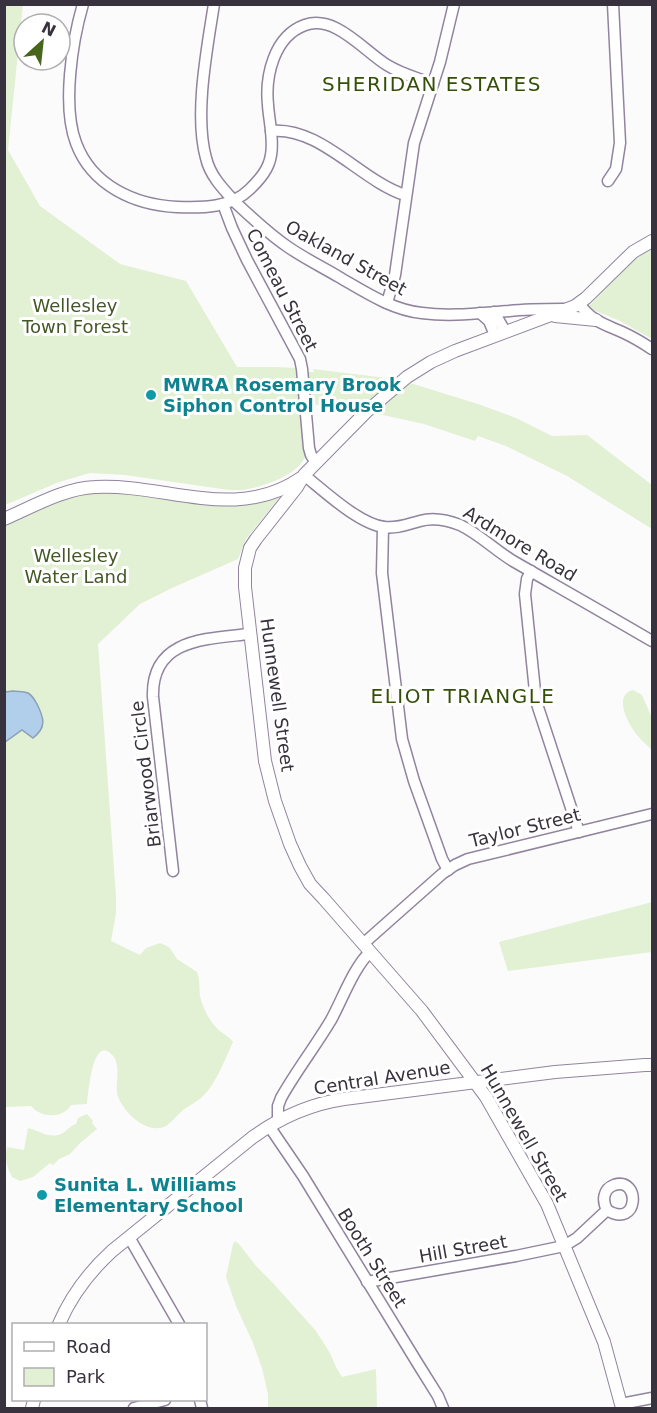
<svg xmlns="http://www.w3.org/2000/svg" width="657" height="1413" font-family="'DejaVu Sans',sans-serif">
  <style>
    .green { fill: #e2f0d4 }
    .water { fill: #b1cfea; stroke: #8ca0b6; stroke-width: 1.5 }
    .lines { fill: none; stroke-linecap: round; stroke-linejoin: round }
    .minor-casing { stroke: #91849f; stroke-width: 13 }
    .major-casing { stroke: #91849f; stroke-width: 14 }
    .minor { stroke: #fff; stroke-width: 10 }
    .major { stroke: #fff; stroke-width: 12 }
    .culture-dot { fill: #0f9aa8; stroke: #fff; stroke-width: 2 }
    .labels { text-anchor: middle; stroke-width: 6; stroke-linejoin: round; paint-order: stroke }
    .street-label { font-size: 18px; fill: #37323d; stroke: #fff }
    .park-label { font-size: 18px; fill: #435826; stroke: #fff }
    .culture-label { font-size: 18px; font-weight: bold; fill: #0d838f; stroke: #fff; text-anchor: start }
    .neighbourhood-label { font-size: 20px; letter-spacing: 1.5px; fill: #345008; stroke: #fff }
  </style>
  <rect width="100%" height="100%" fill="#fbfbfb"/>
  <g class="green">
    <path d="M23 4 8 150 40 206 120 264 186 281 237 367H274L298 368 305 457C297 476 260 488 241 490 234 490 228 490 222 489L125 475 90 473 59 482 5 505 4 5Z"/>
    <path d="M652 249V339L618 320 591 309 589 306 635 259Z"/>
    <path d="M313 369 395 379 360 409 309 404 308 372H314Z"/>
    <path d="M410 383 478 404 516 418 552 436 587 435 652 485V529L567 476 506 446 478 436 475 441 424 424 374 413 393 395Z"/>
    <path d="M81 488 212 501 282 494 246 539 238 559 172 588 140 604 98 644 116 897V913L111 941 140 955 146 948 160 943 169 947 177 959 197 972C200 980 199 987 200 996 202 1005 208 1019 215 1026 220 1033 228 1035 233 1042 226 1057 216 1083 205 1094 199 1101 190 1105 183 1110 177 1115 172 1122 166 1126 147 1135 126 1114 119 1099 112 1086 125 1063 109 1052 92 1040 88 1095 87 1104L71 1105C63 1119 41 1118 31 1106L5 1107V742L22 730 26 733H38C40 731 42 728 43 725 45 717 36 698 29 694 22 691 12 691 5 692L4 519Z"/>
    <path d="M633 690 642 695 652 718V750C648 746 642 741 638 736 629 726 612 695 633 690Z"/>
    <path d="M652 902V952L508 971 499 942Z"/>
    <path d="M87 1114 93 1121 92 1123 97 1129 80 1143 70 1154 59 1159 53 1165 50 1163 33 1177 20 1181 12 1177C7 1167 4 1158 7 1147L24 1150 28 1128C40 1131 50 1140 63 1133 68 1130 70 1126 76 1124L78 1118Z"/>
    <path d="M235 1241 239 1244 256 1266 272 1282 316 1331 330 1353 336 1367 342 1377 376 1369 377 1408H268V1394L262 1368 253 1343 236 1306 226 1277 233 1244Z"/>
  </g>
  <path class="water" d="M13 691C18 692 23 691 28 693 33 696 34 699 37 704 44 718 47 727 33 738L22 730 5 742V692Z"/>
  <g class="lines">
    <g class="minor-casing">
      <g id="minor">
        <path d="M83 4C72 42 62 106 76 143 92 186 135 205 177 207 203 208 231 208 250 189 260 179 269 169 271 155 274 139 269 121 268 105 265 76 274 36 305 25 335 14 364 51 387 65 401 74 418 78 433 84"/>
        <path d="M214 4C207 49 194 115 206 158 210 176 224 190 236 203 253 219 269 234 288 247 304 258 322 267 339 277 365 292 392 310 422 313 451 317 480 313 509 311 527 309 545 309 563 309"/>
        <path d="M271 131C320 126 361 181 405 195"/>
        <path d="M608 181 616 169 620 143 613 4"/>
        <path d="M223 204 232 228 247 260 300 359 302 369 309 448 311 455 316 463"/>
        <path d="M387 303 395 275 414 143 440 62 454 4"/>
        <path d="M579 303C591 321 604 324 622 332 633 337 643 343 652 349"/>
        <path d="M494 312 505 331"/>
        <path d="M480 313 489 321 495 335"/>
        <path d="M304 475C324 491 359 524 384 527 397 529 408 524 420 521 434 517 447 520 460 525 479 534 495 550 513 561 560 588 606 614 652 641"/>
        <path d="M383 527 382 573 402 739 414 781 442 859 448 870"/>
        <path d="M531 571 527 579 525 594 536 701 579 832"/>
        <path d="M173 871 153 697C151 638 207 639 249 634"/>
        <path d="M363 944 442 874 455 865 468 859 652 814"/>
        <path d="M278 1120V1106L281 1098C296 1071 315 1047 331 1020 342 1000 354 967 370 952"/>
        <path d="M269 1126 303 1176 418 1364 438 1396 443 1408"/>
        <path d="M129 1237 179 1324"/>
        <path d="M367 1282 516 1256 564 1246 577 1238 607 1210C639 1230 641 1176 614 1185 603 1189 602 1201 607 1210"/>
        <path d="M200 1400 202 1408"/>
        <path d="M621 1404 652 1398"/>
        <path d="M134 1408 165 1400"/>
      </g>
    </g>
    <g class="major-casing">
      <g id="major">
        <path d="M555 316 596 320"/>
        <path d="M4 519C32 507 65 488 95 487 164 483 237 523 301 478"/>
        <path d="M59 1324C71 1296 89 1272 112 1251L253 1137C281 1117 310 1104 344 1099L555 1072 645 1065H652"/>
        <path d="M32 1408 34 1400"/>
        <path d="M622 1408 604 1342 547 1204 486 1097 422 1011 324 899 310 884 300 866 290 844 275 801 265 761 245 587V568L250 548 256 539 297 487 304 475 366 412 407 377 431 362 455 351 575 306 586 298 633 252 652 241"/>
      </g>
    </g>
    <use href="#minor" class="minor"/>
    <use href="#major" class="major"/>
  </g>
  <g class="culture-dot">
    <circle cx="151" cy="395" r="6"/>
    <circle cx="42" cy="1195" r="6"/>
  </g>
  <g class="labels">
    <g class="street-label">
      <text transform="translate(346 258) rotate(29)" y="6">Oakland Street</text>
      <text transform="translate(282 290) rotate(63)" y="6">Comeau Street</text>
      <text transform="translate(520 544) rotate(31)" y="6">Ardmore Road</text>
      <text transform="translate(277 695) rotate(82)" y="6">Hunnewell Street</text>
      <text transform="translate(146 774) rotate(-97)" y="6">Briarwood Circle</text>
      <text transform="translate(525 828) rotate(-14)" y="6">Taylor Street</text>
      <text transform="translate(382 1078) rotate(-9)" y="6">Central Avenue</text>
      <text transform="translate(524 1133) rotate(60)" y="6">Hunnewell Street</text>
      <text transform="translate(463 1249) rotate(-10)" y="6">Hill Street</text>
      <text transform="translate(372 1258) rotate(58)" y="6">Booth Street</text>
    </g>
    <g class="park-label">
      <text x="75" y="312">Wellesley<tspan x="75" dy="21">Town Forest</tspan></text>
      <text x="76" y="562">Wellesley<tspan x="76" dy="21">Water Land</tspan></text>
    </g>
    <g class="culture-label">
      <text x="163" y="391">MWRA Rosemary Brook<tspan x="163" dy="21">Siphon Control House</tspan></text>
      <text x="54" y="1191">Sunita L. Williams<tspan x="54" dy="21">Elementary School</tspan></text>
    </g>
    <g class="neighbourhood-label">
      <text x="432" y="91">SHERIDAN ESTATES</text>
      <text x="463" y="703">ELIOT TRIANGLE</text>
    </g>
  </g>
  <rect width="657" height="1413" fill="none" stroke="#37323d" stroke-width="12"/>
  <rect x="12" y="1323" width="195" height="78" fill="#ffffff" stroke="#afadb1" stroke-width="1.5"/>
  <rect x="24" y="1342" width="30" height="9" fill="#ffffff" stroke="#afadb1" stroke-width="1.5"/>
  <text x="66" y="1353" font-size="18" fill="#37323d">Road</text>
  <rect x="24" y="1368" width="30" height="18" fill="#e2f0d4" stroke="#afadb1" stroke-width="1.5"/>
  <text x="66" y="1383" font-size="18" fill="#37323d">Park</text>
  <g transform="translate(42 42) rotate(27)"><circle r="28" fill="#ffffff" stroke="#afadb1" stroke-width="1.5"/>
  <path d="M0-4.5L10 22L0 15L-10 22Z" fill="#47661b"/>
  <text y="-9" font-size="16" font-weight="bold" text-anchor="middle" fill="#37323d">N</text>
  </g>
</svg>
